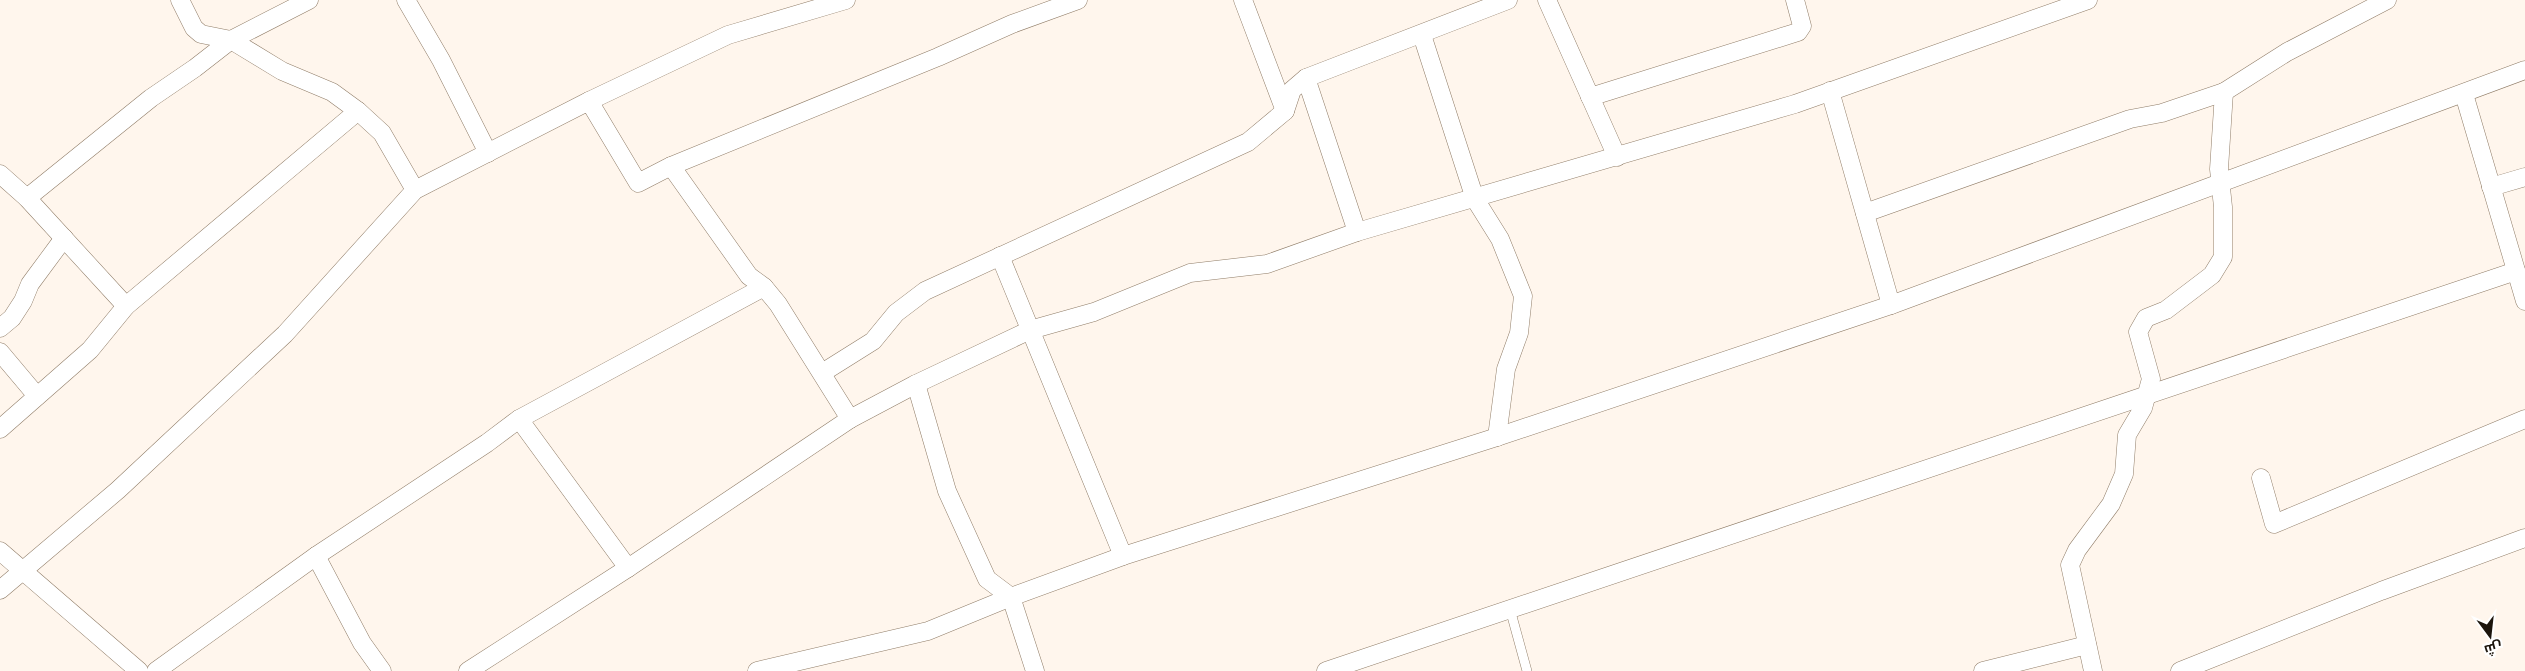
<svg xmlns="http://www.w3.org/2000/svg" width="2525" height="671" font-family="'Public Sans',Cairo,sans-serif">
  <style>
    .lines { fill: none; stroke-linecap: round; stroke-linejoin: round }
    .service-casing { stroke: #907d68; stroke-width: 10 }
    .minor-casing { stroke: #907d68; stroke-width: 19 }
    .service { stroke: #fff; stroke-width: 9 }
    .minor { stroke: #fff; stroke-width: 18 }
  </style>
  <rect width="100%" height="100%" fill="#fff6ed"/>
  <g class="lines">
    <g class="service-casing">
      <path id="service" d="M1510 609 1527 671"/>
    </g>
    <g class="minor-casing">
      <g id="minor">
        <path d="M180 0 194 28 201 34 231 40 282 71 332 92 358 111 382 133 415 190"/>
        <path d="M406 0 441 60 488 153"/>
        <path d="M1243 0 1285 111"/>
        <path d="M1547 0 1617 157"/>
        <path d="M1422 35 1475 199 1500 239 1523 296 1519 333 1506 369 1497 437"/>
        <path d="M1306 78 1357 232"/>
        <path d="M1830 91 1891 305"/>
        <path d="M2464 94 2525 301"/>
        <path d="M1590 97 1798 32 1802 26 1795 0"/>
        <path d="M589 101 728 35 846 0"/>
        <path d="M0 174 27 198 126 306"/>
        <path d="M2491 187 2525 177"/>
        <path d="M27 198 151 98 195 68 231 40 309 0"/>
        <path d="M1865 213 2130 119 2162 113 2224 92 2287 52 2387 0"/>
        <path d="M1000 256 1123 556"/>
        <path d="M0 328 12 318 23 301 30 284 64 238"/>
        <path d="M0 352 37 396"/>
        <path d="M822 373 873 341 896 313 925 291 1248 142 1285 111 1292 90 1306 78 1508 0"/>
        <path d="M916 384 947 491 987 579 1011 597 1035 671"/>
        <path d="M519 419 628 568"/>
        <path d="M850 419 916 384 1030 330 1094 312 1190 273 1267 264 1357 232 1795 104 2088 0"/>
        <path d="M0 429 90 350 126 306 358 111"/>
        <path d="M2261 478 2274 524 2525 419"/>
        <path d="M0 551 139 671"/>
        <path d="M316 556 362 643 382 671"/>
        <path d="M0 590 118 490 285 334 415 190 589 101 638 183 671 166 938 57 1012 24 1078 0"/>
        <path d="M156 671 316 556 487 443 519 419 764 287"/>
        <path d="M468 671 628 568 850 419 778 304 764 287 749 276 671 166"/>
        <path d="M757 671 928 631 1011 597 1123 556 1497 437 1891 305 2525 70"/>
        <path d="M1326 671 2516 271"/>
        <path d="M1983 671 2087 645"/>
        <path d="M2093 671 2070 565 2077 550 2111 504 2124 474 2127 435 2143 408 2151 379 2138 332 2146 318 2166 310 2212 275 2223 257V207L2219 169 2224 92"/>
        <path d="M2180 671 2381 591 2525 538"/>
      </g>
    </g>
    <use href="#service" class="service"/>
    <use href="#minor" class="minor"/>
  </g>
  <g transform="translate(2490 636) rotate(165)" stroke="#ffffff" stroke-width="4" paint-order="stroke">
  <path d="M0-4L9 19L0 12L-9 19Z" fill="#1c150d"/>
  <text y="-8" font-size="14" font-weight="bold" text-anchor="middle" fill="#1c150d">ش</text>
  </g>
</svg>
